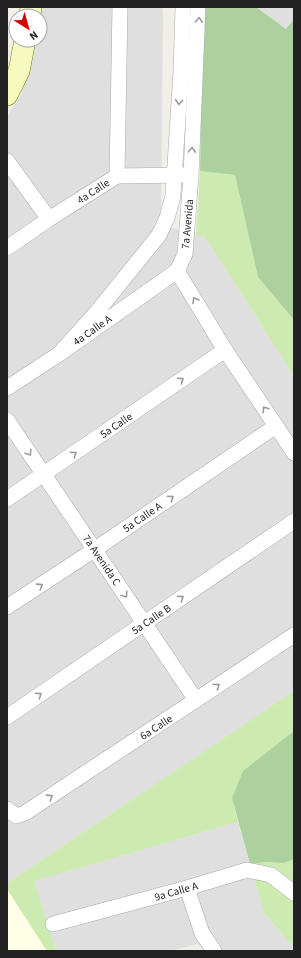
<svg xmlns="http://www.w3.org/2000/svg" width="301" height="958" font-family="'Source Sans 3',sans-serif">
  <style>
    .residential { fill: #e0dfdf }
    .education { fill: #ffffe5 }
    .grass { fill: #cdebb0 }
    .forest { fill: #add19e }
    .lines { fill: none; stroke-linecap: round; stroke-linejoin: round }
    .street-casing { stroke: #a9a9a9; stroke-width: 16 }
    .secondary-casing { stroke: #707d05; stroke-width: 22 }
    .street { stroke: #fff; stroke-width: 15 }
    .secondary { stroke: #f7fabf; stroke-width: 21 }
    .oneway { stroke: #9c9c9c }
    .labels { text-anchor: middle; stroke-width: 4; stroke-linejoin: round; paint-order: stroke }
    .street-label { font-size: 11px; fill: #222; stroke: #fff }
  </style>
  <rect width="100%" height="100%" fill="#f2efe9"/>
  <g class="residential">
    <path d="M39 7H162L163 12 161 225 205 237 294 376V691L7 883V116L21 95 31 62 34 40H40Z"/>
    <path d="M256 7H294V19L286 29Z"/>
    <path d="M238 822 264 913 294 948V951H205L198 944 170 951H56L33 881Z"/>
  </g>
  <path class="education" d="M7 889 47 951H7Z"/>
  <g class="grass">
    <path d="M200 171 235 175 258 277 294 320V376L205 237 196 235Z"/>
    <path d="M294 691V731L290 734 232 798 238 822 34 881 56 951H47L7 889V883Z"/>
    <path d="M294 859V948L264 913 250 864 266 862 284 863Z"/>
  </g>
  <g class="forest">
    <path d="M203 7H256L286 29 294 19V320L258 277 235 175 200 171Z"/>
    <path d="M294 731V859L284 863 266 862 250 864 232 798 243 771Z"/>
  </g>
  <g class="lines">
    <g class="street-casing">
      <g id="street">
        <path d="M7 161 49 219"/>
        <path d="M117 176 120 7"/>
        <path d="M7 248 49 219 117 176 184 175"/>
        <path d="M177 271 185 254 191 176 198 7"/>
        <path d="M177 271 225 350 294 453"/>
        <path d="M59 354 96 313 159 235 167 218 173 196 181 71 183 7"/>
        <path d="M7 388 59 354 177 271"/>
        <path d="M7 420 196 700"/>
        <path d="M7 499 225 350"/>
        <path d="M7 607 94 550 276 426"/>
        <path d="M7 717 294 521"/>
        <path d="M7 809 16 816 25 813 294 635"/>
        <path d="M187 888 202 933 214 951"/>
        <path d="M53 924 187 888 247 870 271 875 294 893"/>
      </g>
    </g>
    <g class="secondary-casing">
      <g id="secondary">
        <path d="M30 16 31 7"/>
        <path d="M7 95 19 71 25 40"/>
      </g>
    </g>
    <use href="#street" class="street"/>
    <use href="#secondary" class="secondary"/>
  </g>
  <defs><path id="oneway-chevron" d="M-2-3.5L2.5 0L-2 3.5" fill="none" stroke-width="1.6" stroke-linecap="round" stroke-linejoin="round"/></defs>
  <g class="oneway">
    <use href="#oneway-chevron" transform="translate(199 20) rotate(-87)"/>
    <use href="#oneway-chevron" transform="translate(179 102) rotate(94)"/>
    <use href="#oneway-chevron" transform="translate(192 150) rotate(-87)"/>
    <use href="#oneway-chevron" transform="translate(195 300) rotate(-121)"/>
    <use href="#oneway-chevron" transform="translate(181 380) rotate(-34)"/>
    <use href="#oneway-chevron" transform="translate(265 409) rotate(-124)"/>
    <use href="#oneway-chevron" transform="translate(29 453) rotate(56)"/>
    <use href="#oneway-chevron" transform="translate(74 454) rotate(-34)"/>
    <use href="#oneway-chevron" transform="translate(171 498) rotate(-34)"/>
    <use href="#oneway-chevron" transform="translate(40 586) rotate(-33)"/>
    <use href="#oneway-chevron" transform="translate(125 595) rotate(56)"/>
    <use href="#oneway-chevron" transform="translate(181 598) rotate(-34)"/>
    <use href="#oneway-chevron" transform="translate(217 686) rotate(-34)"/>
    <use href="#oneway-chevron" transform="translate(39 695) rotate(-34)"/>
    <use href="#oneway-chevron" transform="translate(50 797) rotate(-33)"/>
  </g>
  <g class="labels">
    <g class="street-label">
      <text transform="translate(93 191) rotate(-33)" y="4">4a Calle</text>
      <text transform="translate(187 224) rotate(-85)" y="4">7a Avenida</text>
      <text transform="translate(92 330) rotate(-35)" y="4">4a Calle A</text>
      <text transform="translate(116 425) rotate(-34)" y="4">5a Calle</text>
      <text transform="translate(142 517) rotate(-34)" y="4">5a Calle A</text>
      <text transform="translate(102 560) rotate(56)" y="4">7a Avenida C</text>
      <text transform="translate(151 619) rotate(-34)" y="4">5a Calle B</text>
      <text transform="translate(156 727) rotate(-33)" y="4">6a Calle</text>
      <text transform="translate(176 891) rotate(-16)" y="4">9a Calle A</text>
    </g>
  </g>
  <rect width="301" height="958" fill="none" stroke="#222222" stroke-width="16"/>
  <g transform="translate(28 28) rotate(143)"><circle r="19" fill="#ffffff" stroke="#a7a7a7"/>
  <path d="M0-3L7 15L0 10L-7 15Z" fill="#d40000"/>
  <text y="-6" font-size="11" font-weight="bold" text-anchor="middle" fill="#222222">N</text>
  </g>
</svg>
